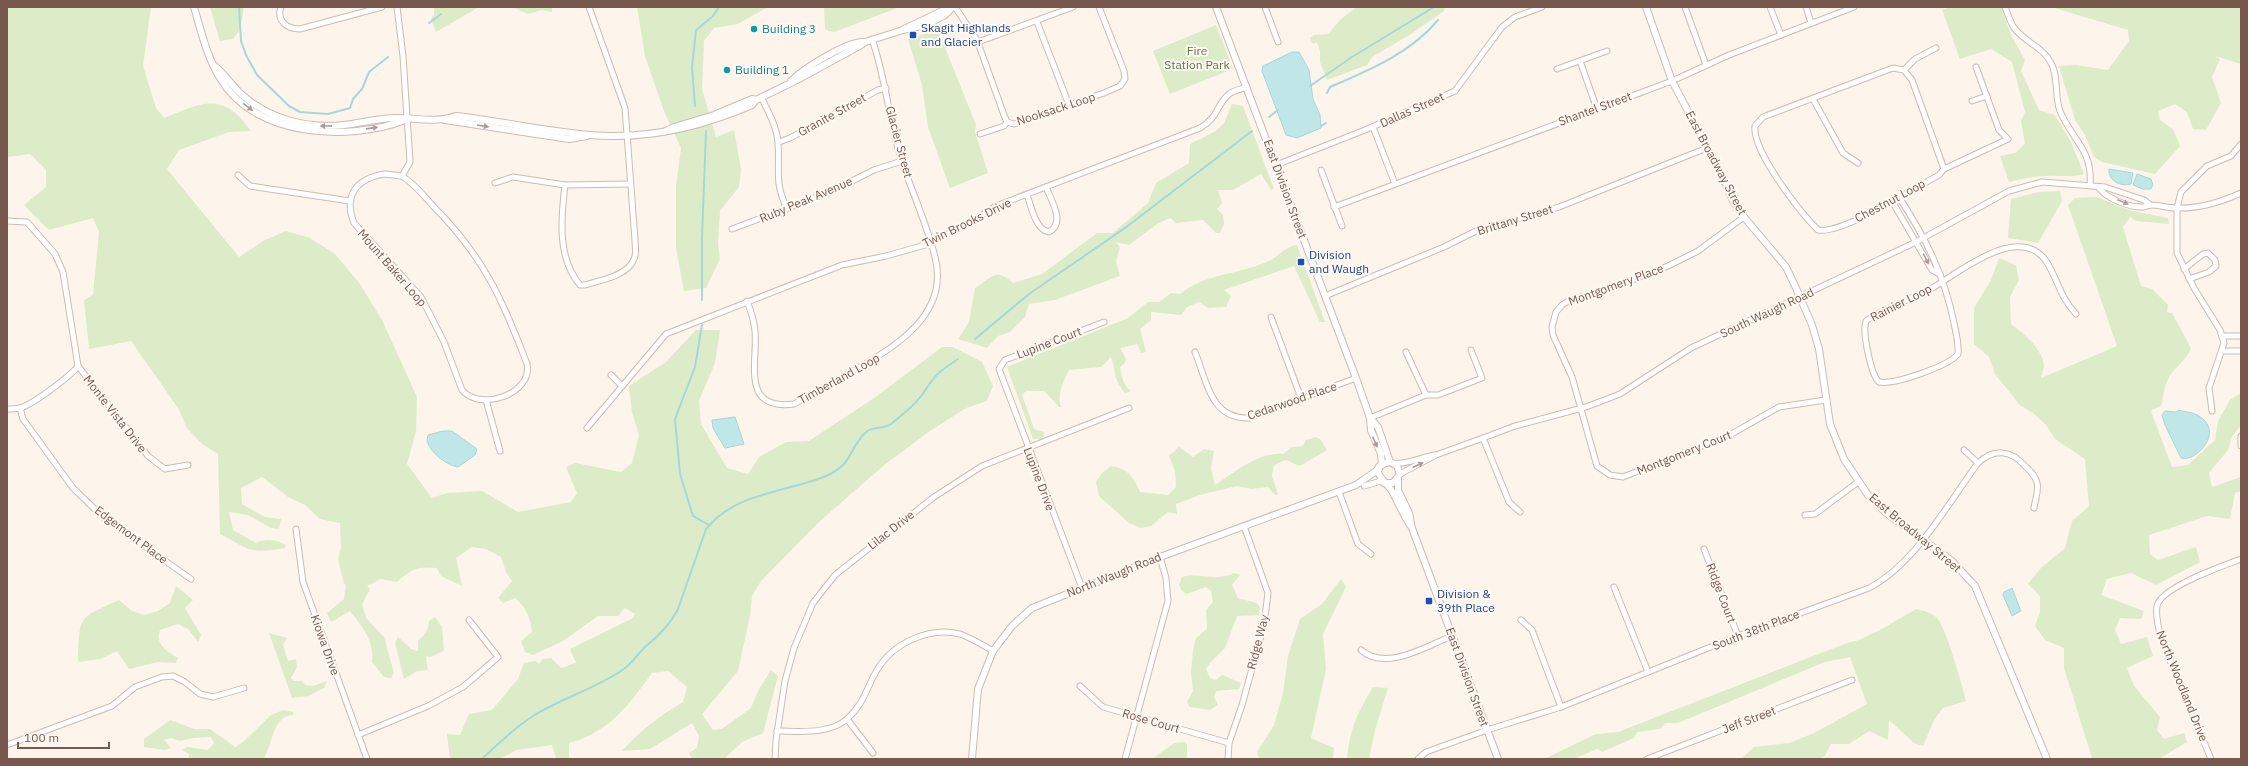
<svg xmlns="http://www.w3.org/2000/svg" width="2248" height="766" font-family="'IBM Plex Sans',sans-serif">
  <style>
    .green { fill: #dcecc9 }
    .water { fill: #bfe7e7; stroke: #a6d8d9 }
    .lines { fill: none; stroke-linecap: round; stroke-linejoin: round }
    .stream { stroke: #a6d8d9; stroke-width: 2 }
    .minor-casing { stroke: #d0bab0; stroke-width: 7 }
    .tertiary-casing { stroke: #d0bab0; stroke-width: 8 }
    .minor { stroke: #fff; stroke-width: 5 }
    .tertiary { stroke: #fff; stroke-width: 6 }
    .oneway { fill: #af9b95 }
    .culture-dot { fill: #0f9aa8; stroke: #fff9f3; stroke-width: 1.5 }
    .transit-dot { fill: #1a4fb4; stroke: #fff9f3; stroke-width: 1.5 }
    .labels { text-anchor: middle; stroke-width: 4; stroke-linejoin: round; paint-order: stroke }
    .transit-label { font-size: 12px; fill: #164399; stroke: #fff9f3; text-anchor: start }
    .culture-label { font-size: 12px; fill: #0d838f; stroke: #fff9f3; text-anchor: start }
    .park-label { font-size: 12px; fill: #597942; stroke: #fff9f3 }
    .street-label { font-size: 12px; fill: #79584e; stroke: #fff9f3 }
  </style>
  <rect width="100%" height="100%" fill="#fdf4ec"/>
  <g class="green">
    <path d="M7 7H151L143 66 156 108 164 118C202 103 222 90 251 131L229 132 179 150 167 169 239 257 263 241 286 231 310 238 335 254 360 284 382 320 417 397 416 431 407 464 432 498 447 493 482 491 518 512 571 502 577 493 566 467 576 463 621 472 632 463 639 435 632 412 629 386 666 362 696 330H720L715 363 699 401 701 424 727 468 748 474 759 457 786 442 809 441 874 398 942 347H953L982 362 993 386 987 401 966 408 930 431 883 466 818 523 761 581 752 596 750 616 738 671 702 714 713 730 722 729 751 708 758 691 771 670 778 676 763 733 742 742 724 759H692L689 753 697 748 699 736 692 723 650 749 622 751C640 730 660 716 683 702L687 687 668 671 652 673C630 704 608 733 569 743V759H556L552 745 517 750 500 759H450L447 734 460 735 469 714 492 710 518 679 524 663 535 661 539 664 543 659 551 658 561 668 576 663 570 649 633 618 635 614 625 608 618 616H598L563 641 533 655 525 652 521 641 532 632C531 618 525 606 515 598L503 603 498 598 512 581 506 572 501 557 486 549 472 547 456 558 462 586 441 576 437 568C417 566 411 569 397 582L381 579 367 586 370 589 362 604 366 618 384 637 394 673 391 678 384 677 372 662C375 642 362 626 350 611L331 622 327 613 344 599 346 585 344 584 338 559 341 547 340 523 320 519 305 505 288 497 262 477 241 488 242 504 265 517 281 519 279 529 271 528 248 515 229 512 233 530 256 543C266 538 276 540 286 545L285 548C249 554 250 550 220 534L218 454 202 444 187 428 178 408 131 341 89 349 84 300 93 295 99 232 93 218 49 230 24 205 46 187V170L30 154 7 157Z"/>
    <path d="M210 7H244L240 30 233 39 220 41Z"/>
    <path d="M434 7H479L436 32 431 19 434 14Z"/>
    <path d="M512 7H552V12L542 10 528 14Z"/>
    <path d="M637 7H768L738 24 714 28 704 41 702 89 716 137 734 130 741 169 739 187 720 211 718 243 720 259 706 288 684 291 676 248V186L681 148 664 111 645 56Z"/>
    <path d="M824 7H900L834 32 825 30Z"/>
    <path d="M1357 7H1445L1444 11 1411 34 1372 57 1367 65 1327 80 1320 62V51L1317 42 1313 44 1310 38 1314 35 1328 34 1341 19Z"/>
    <path d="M1949 7H2001L2012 37 2025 60 2021 71 2039 110 2055 115 2071 142 2084 174C2071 178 2060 175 2047 176 2034 176 2022 179 2009 182L2000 156 2015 153 2025 144 2021 121 2025 112 2012 62 1991 49 1960 59 1942 10Z"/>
    <path d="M2051 7H2241V64L2215 56 2220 59 2212 77 2221 103 2206 130 2193 129 2187 112 2175 104 2158 111 2160 120 2173 129 2180 146 2155 174 2102 162 2094 157 2085 135 2075 120 2059 66 2076 65 2108 70 2129 41 2128 30Z"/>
    <path d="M1216 25 1233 69 1170 94 1153 51Z"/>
    <path d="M938 30 976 125 975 132 988 173 950 188 928 127 922 85 908 39Z"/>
    <path d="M1232 104 1243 106 1274 189 1271 190 1261 174 1233 190H1218L1222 203 1217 209 1223 215 1224 224 1220 233H1216L1203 220 1176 223 1170 218 1157 224 1129 245 1116 242 1120 247 1116 262 1120 276 1055 300 1029 304 1025 317 1010 332 998 336 987 348 958 339 969 322 975 288C992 277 996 267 1013 283L1042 274 1097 233H1113L1148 203 1156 183 1189 163 1190 144 1216 131 1224 123Z"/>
    <path d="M2060 191 2062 201 2038 243 2008 238 2011 199 2039 192Z"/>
    <path d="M2097 197 2128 210 2168 218 2169 224 2136 221 2130 217 2123 227 2141 286 2152 289 2168 305 2167 312 2172 313 2191 348C2187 359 2178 365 2171 374 2165 383 2163 394 2162 405L2151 411 2172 467 2188 465 2215 440 2218 421 2230 400 2241 393V425L2232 437 2228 450 2209 473 2212 487 2241 477V491L2235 493 2230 519 2207 516 2149 535 2150 554 2158 560 2196 547 2200 562 2156 585 2131 573 2107 579 2101 595 2144 611 2141 619 2120 618 2115 630 2121 644 2147 637 2153 656 2127 668 2134 686 2160 717 2157 730 2164 739 2184 733 2187 742 2159 759 2092 758 2064 668V648L2045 640 2035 626 2040 612V596L2028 584 2041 568 2065 548 2072 521 2089 506 2085 459 2055 439 2046 425 2034 414 2019 404 1995 374 1989 357 1974 344V308L1991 280 1999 258 2016 265 2019 280 2010 297 2011 324C2023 333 2043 349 2044 366 2044 370 2041 375 2041 378L2117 346 2068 205 2075 198Z"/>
    <path d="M1297 245 1325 322H1320L1294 266 1224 290 1231 296 1226 307 1208 308 1199 302 1187 307 1181 315 1151 312V320L1140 329 1146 352 1141 353 1137 344 1120 348 1126 359 1125 363 1120 367C1122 377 1123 385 1131 391L1125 393C1112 377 1117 373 1111 357L1101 367 1069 370C1063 382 1057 394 1061 407H1059L1044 391H1026L1022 395 1034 429 1044 432V436L1040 439H1033L1007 367 1128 318 1148 302H1159L1171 293 1180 294C1202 275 1238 274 1264 263 1277 259 1283 247 1297 245Z"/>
    <path d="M1316 437 1321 440 1327 450 1300 466 1286 460 1274 465 1272 476 1278 494 1275 495 1268 487 1251 489 1237 486 1200 495 1176 504 1177 514 1168 512 1151 526 1141 528 1129 523 1099 496 1096 482 1102 473 1111 466C1128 468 1134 478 1140 492L1168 495 1176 487 1175 471 1169 456 1179 447 1193 457 1204 449 1214 451 1211 468 1215 485C1235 472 1258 452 1283 454L1292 447 1303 446 1306 440Z"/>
    <path d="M1234 573 1240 575 1232 585 1238 598 1257 603 1260 607 1259 615 1237 616 1225 648 1210 663 1206 669 1210 678 1216 680 1222 675 1241 683 1239 689 1216 691 1214 697 1218 705 1210 710 1190 707 1187 702 1193 691 1191 672 1193 650 1196 638 1207 629 1206 610 1213 602 1211 591 1206 587 1187 594 1182 591 1179 585 1182 577C1199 572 1217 582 1234 573Z"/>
    <path d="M1341 579 1346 587 1323 634 1326 669 1311 738 1334 748 1333 759H1259L1257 752 1274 725 1283 693 1288 656 1300 619 1322 604Z"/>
    <path d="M176 586 193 600 185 608 201 635 198 642 188 629 178 624 160 630C155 645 167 651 178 658L176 663 158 662 129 669 117 651 100 659 79 662 78 660C80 614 78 619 119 600L132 611 144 615 158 611 170 603Z"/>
    <path d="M1916 609C1924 611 1930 612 1936 617 1945 624 1963 687 1966 701L1943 708 1934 720 1923 746 1914 743 1889 720 1888 740 1869 731 1849 744H1831L1825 756 1820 759H1741L1754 747 1789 743 1814 733 1867 704 1850 657 1825 662 1678 723H1665L1660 729 1637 732 1634 738 1602 752 1597 749 1574 759H1544L1596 734 1618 732 1847 643 1859 640 1882 629Z"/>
    <path d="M435 617 442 627 444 651 430 657 426 656 428 670 417 671 404 679 395 643 398 637 411 649 418 651V640C426 635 428 630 429 621Z"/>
    <path d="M269 633 287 638 283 645 288 661 296 659 297 667 291 678 294 681H302L305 685 313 686 327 681 324 688 308 696 292 698Z"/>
    <path d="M1373 687 1388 688 1375 730 1369 759H1347C1350 728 1357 714 1373 687Z"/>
    <path d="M283 710 293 712 294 715C272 714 273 747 263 759H189V754L182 750 187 747 208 750 214 743 211 737 192 738 180 741 171 738 164 740 171 748 165 750 144 747V739L170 720 194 729H210L235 747 242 743 271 715Z"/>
    <path d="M1185 742 1187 744V758L1189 759H1152L1174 743Z"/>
  </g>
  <g class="water">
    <path d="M1292 52H1299L1309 70 1313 99 1320 115 1321 128 1297 138 1286 135 1262 71 1263 66Z"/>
    <path d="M2109 169 2133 173 2131 184C2121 187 2108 181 2109 169Z"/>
    <path d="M2137 174 2151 179 2153 185 2151 189H2143L2133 185Z"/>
    <path d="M2179 410C2184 412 2192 412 2197 415 2227 431 2195 463 2181 458L2165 425 2162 415 2165 411 2176 412Z"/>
    <path d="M735 417 744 444 725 448 713 428 712 420Z"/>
    <path d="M443 431H452L477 449 475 455 458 467C446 465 429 452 427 440L428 435Z"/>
    <path d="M2012 588 2021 611 2012 616 2003 595 2004 592Z"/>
  </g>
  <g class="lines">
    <g class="stream">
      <path d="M239 7 241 41 246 55 257 75 289 106 300 112 328 114 350 108 353 99 362 89 369 72 388 57"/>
      <path d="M429 23 441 14"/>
      <path d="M1310 86 1352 57 1434 7"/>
      <path d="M1327 93 1330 87C1369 70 1411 53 1438 20"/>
      <path d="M695 106 692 67 696 30 713 16 719 7"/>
      <path d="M1269 117 1278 110"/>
      <path d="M1321 126 1326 123"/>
      <path d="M702 300V238L706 131"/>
      <path d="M702 325 695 367 675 419 680 474 693 516 709 525"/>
      <path d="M975 339 1029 294 1125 228 1252 131"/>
      <path d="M482 759C498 744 514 728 533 716 562 698 595 689 624 669 632 663 638 654 645 647 659 636 670 625 678 609L706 529C736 492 785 493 826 476 853 464 848 451 864 434 872 425 882 430 891 424 902 415 914 406 922 395 927 388 933 377 941 371 946 367 952 363 958 359"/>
    </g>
    <g class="minor-casing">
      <g id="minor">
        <path d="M281 7C276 21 287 29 300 29L382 7"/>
        <path d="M397 7 403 56 410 162 402 176"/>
        <path d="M955 7 977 40 1004 115 1007 122 1014 124 1104 93 1120 86 1125 79 1124 71 1099 7"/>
        <path d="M1265 7 1278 42"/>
        <path d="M1685 7 1706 65"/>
        <path d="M1770 7 1781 35"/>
        <path d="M1806 7 1811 23"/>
        <path d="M2005 7C2008 14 2010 23 2015 29 2025 42 2044 48 2051 63 2059 77 2054 95 2060 111 2072 140 2093 150 2090 185"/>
        <path d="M1037 22 1069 105"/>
        <path d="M978 42 1073 7"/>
        <path d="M1580 61 1597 109"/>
        <path d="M1893 68 1904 70 1912 80 1944 169 1939 175C1915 188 1841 235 1818 230 1800 212 1752 151 1755 126L1763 117Z"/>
        <path d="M1557 69 1607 51"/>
        <path d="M1904 70 1915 59 1936 48"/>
        <path d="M761 97C768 111 777 127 778 143 780 171 774 181 787 209"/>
        <path d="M1813 99 1843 153 1858 163"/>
        <path d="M1972 101 1987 96"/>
        <path d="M1373 127 1395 184"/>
        <path d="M980 134 1004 126 1007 122"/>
        <path d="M779 142 790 138 878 90 886 88"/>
        <path d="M1276 165 1365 130 1455 91 1502 27 1515 17 1542 7"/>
        <path d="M1944 169 2008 139 1999 130 1976 67"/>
        <path d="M1321 170 1342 226"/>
        <path d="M385 174C390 175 399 175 403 177 415 184 425 197 434 207 483 256 503 300 527 364 533 394 480 412 462 390L444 342 421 297 354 223C343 195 357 178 385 174Z"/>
        <path d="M238 175 250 186 350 201"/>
        <path d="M495 183 513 177 565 185 630 184"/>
        <path d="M565 185C561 218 557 258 580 285H585C600 280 628 276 634 259 637 254 635 246 635 240L625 108 589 7"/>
        <path d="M2099 188C2106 198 2130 208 2143 207 2146 207 2148 205 2151 205 2159 205 2168 208 2176 208 2199 209 2221 202 2241 193"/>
        <path d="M1027 195C1032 208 1035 229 1049 232 1066 223 1051 200 1046 187"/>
        <path d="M1899 197C1926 239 1944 274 1954 323 1956 333 1959 343 1958 354 1949 366 1894 385 1879 382 1871 375 1862 332 1866 321L1873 316 1934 287C1961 271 2019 223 2046 261 2058 279 2059 296 2076 314"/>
        <path d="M1892 201 1932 270 1940 274"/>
        <path d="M1334 207 1672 81 1729 55 1854 7"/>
        <path d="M1744 217 1698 251 1668 266 1614 287 1570 300 1562 305 1556 312 1552 327 1553 335 1572 377 1597 466 1610 475 1623 477 1728 436 1779 407 1826 400"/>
        <path d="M7 221 27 222 55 254 63 272 78 366 148 456 165 469 188 465"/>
        <path d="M732 229 828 193 874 170 902 161"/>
        <path d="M2184 269 2203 254 2208 253 2215 260 2216 266 2209 272 2189 279"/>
        <path d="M1325 296 1444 247 1476 231 1559 207 1707 148"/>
        <path d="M747 301C751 311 754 321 755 331 758 362 740 411 794 404 811 395 827 385 844 376 888 351 951 318 935 257 927 225 913 194 902 162 889 122 886 79 872 39"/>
        <path d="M1271 317 1301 398"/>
        <path d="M2222 336H2241"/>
        <path d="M2222 351H2241"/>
        <path d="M1195 352C1207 381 1210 419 1249 418L1356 378"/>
        <path d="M1406 352 1426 395"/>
        <path d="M611 375 621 385"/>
        <path d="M486 400 500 451"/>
        <path d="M20 408 23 419 73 488 104 518 191 579"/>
        <path d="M7 409C11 409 16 409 20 408 32 405 71 376 78 366"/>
        <path d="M2212 411 2209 388 2224 343 2220 330 2194 288 2177 253V208L2181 192 2207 166 2231 156 2241 144"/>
        <path d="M1370 418 1426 395H1438L1482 378 1471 350"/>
        <path d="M587 428 666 334 842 265 886 256 925 245 965 226 996 206 1200 128C1219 117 1216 105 1229 94 1234 90 1242 89 1247 87"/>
        <path d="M2241 436V446"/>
        <path d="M1483 438 1509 502 1520 512"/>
        <path d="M1964 450 1978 463"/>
        <path d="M1393 463C1408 465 1421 457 1435 455"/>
        <path d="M1400 474 1436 455 1483 438 1515 426 1586 407 1620 394 1691 348 1916 242 2009 191 2042 182 2105 187 2144 200 2150 205"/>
        <path d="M1364 486 1381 481"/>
        <path d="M1339 492 1358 544 1371 554"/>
        <path d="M1805 515 1815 514 1858 482"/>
        <path d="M296 529 303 582 367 759"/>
        <path d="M1704 549 1738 636"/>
        <path d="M1614 587 1648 672"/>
        <path d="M1082 588 999 369 1005 360 1104 322"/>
        <path d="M1521 620 1532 630 1561 707"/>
        <path d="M1361 650C1386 672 1426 646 1452 636"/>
        <path d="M1080 686 1103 707 1229 743"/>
        <path d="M847 719 873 753"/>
        <path d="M777 731C799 731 829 735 847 719 865 703 866 688 877 670 893 643 930 626 960 634 971 638 983 645 993 651"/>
        <path d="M358 735 428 706 463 687 498 657 469 620"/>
        <path d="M7 745 112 706 135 687 162 677 173 676 185 682 200 694 213 697 244 688"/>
        <path d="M775 759 776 740 785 681 794 648 813 603 835 575 934 497 982 466 1129 408"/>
        <path d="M1125 759 1168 601 1166 578 1160 557"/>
        <path d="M1228 759 1229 743 1242 705 1264 625 1268 593 1244 526"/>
        <path d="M1418 759 1426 752 1487 730 1561 707 1738 636 1869 588C1915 564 1947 505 1978 463 1994 448 2011 450 2025 466 2030 471 2036 476 2037 483 2039 491 2035 500 2034 508"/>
        <path d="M1647 759 1852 680"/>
        <path d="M2211 759 2161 639C2159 628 2155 617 2157 606 2161 587 2223 566 2241 559"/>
      </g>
    </g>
    <g class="tertiary-casing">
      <g id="tertiary">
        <path d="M194 7C201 31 207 57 220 78 254 137 348 142 405 120"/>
        <path d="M1216 7 1356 378 1370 418 1371 430 1381 454 1382 465"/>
        <path d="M1646 7 1672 81 1724 179 1733 201 1744 217 1786 267 1796 288 1812 325 1819 349 1830 424 1844 459 1868 495 1885 512 1952 561 1975 586 2047 759"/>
        <path d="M904 29 944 10H949"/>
        <path d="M215 66C224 74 231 84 240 93 268 119 306 129 344 125 361 123 379 118 396 118 416 118 436 123 456 116 500 121 544 131 589 135 645 140 701 127 752 105L756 100"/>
        <path d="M791 81C803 69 848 40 865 42"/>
        <path d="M445 120 569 139 587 136"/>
        <path d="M666 131 674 127 714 115 752 99 756 100 797 80 861 45 865 42 903 30 926 25 945 15 953 7"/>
        <path d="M1370 418 1378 427 1390 462"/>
        <path d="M1398 479V490L1409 513 1412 528 1498 759"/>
        <path d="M1384 483H1393L1400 474 1397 466 1390 462C1363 467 1388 483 1392 491 1398 502 1403 514 1410 525"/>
        <path d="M972 759 978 689 993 651 1012 626 1032 608 1160 557 1356 485 1379 469"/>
      </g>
    </g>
    <use href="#minor" class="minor"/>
    <use href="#tertiary" class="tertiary"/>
  </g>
  <defs><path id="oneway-solid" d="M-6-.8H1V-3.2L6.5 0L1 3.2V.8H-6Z"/></defs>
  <g class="oneway">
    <use href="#oneway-solid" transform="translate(248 107) rotate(37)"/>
    <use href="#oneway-solid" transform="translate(326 126) rotate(179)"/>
    <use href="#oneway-solid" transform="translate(483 126) rotate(9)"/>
    <use href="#oneway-solid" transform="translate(372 128) rotate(-8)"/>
    <use href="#oneway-solid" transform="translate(2123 202) rotate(22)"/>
    <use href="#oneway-solid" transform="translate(1926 259) rotate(62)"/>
    <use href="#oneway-solid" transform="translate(1375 442) rotate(67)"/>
    <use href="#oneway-solid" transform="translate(1418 465) rotate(-25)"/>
  </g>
  <g class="culture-dot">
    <circle cx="754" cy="29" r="4"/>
    <circle cx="727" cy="70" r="4"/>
  </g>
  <g class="transit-dot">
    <rect x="909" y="31" width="8" height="8" rx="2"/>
    <rect x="1297" y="258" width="8" height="8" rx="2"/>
    <rect x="1425" y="597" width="8" height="8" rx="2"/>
  </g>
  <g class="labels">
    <g class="transit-label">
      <text x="921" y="32">Skagit Highlands<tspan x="921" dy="14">and Glacier</tspan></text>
      <text x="1309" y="259">Division<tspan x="1309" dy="14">and Waugh</tspan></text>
      <text x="1437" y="598">Division &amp;<tspan x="1437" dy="14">39th Place</tspan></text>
    </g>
    <g class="culture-label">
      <text x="762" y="33">Building 3</text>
      <text x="735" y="74">Building 1</text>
    </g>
    <g class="park-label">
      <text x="1197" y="55">Fire<tspan x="1197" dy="14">Station Park</tspan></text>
    </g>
    <g class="street-label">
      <text transform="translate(1056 109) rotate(-18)" y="4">Nooksack Loop</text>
      <text transform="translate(1595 109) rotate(-20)" y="4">Shantel Street</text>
      <text transform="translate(1412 110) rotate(-24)" y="4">Dallas Street</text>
      <text transform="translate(832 115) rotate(-29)" y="4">Granite Street</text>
      <text transform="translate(899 142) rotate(75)" y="4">Glacier Street</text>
      <text transform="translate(1716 163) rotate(62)" y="4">East Broadway Street</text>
      <text transform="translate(1285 189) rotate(70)" y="4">East Division Street</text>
      <text transform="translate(806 200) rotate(-23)" y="4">Ruby Peak Avenue</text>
      <text transform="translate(1890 201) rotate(-28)" y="4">Chestnut Loop</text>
      <text transform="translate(1515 220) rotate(-17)" y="4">Brittany Street</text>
      <text transform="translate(967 223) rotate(-26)" y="4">Twin Brooks Drive</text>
      <text transform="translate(392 268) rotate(49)" y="4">Mount Baker Loop</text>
      <text transform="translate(1616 285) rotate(-20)" y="4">Montgomery Place</text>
      <text transform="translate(1901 303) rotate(-27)" y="4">Rainier Loop</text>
      <text transform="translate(1767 313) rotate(-25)" y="4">South Waugh Road</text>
      <text transform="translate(1049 343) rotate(-21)" y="4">Lupine Court</text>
      <text transform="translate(839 379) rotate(-29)" y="4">Timberland Loop</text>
      <text transform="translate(1292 401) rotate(-19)" y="4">Cedarwood Place</text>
      <text transform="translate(115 414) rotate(52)" y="4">Monte Vista Drive</text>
      <text transform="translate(1684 453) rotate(-22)" y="4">Montgomery Court</text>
      <text transform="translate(1039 479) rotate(69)" y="4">Lupine Drive</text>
      <text transform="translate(891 530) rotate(-38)" y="4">Lilac Drive</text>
      <text transform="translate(1915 533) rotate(40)" y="4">East Broadway Street</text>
      <text transform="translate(131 535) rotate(37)" y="4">Edgemont Place</text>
      <text transform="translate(1114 575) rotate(-22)" y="4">North Waugh Road</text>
      <text transform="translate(1721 593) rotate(69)" y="4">Ridge Court</text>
      <text transform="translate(1756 630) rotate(-21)" y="4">South 38th Place</text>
      <text transform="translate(1258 642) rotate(-76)" y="4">Ridge Way</text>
      <text transform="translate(325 645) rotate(70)" y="4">Kiowa Drive</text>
      <text transform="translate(1467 677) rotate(70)" y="4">East Division Street</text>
      <text transform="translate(2182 686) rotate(68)" y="4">North Woodland Drive</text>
      <text transform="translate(1749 720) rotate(-21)" y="4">Jeff Street</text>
      <text transform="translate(1151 721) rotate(16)" y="4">Rose Court</text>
    </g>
  </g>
  <rect width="2248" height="766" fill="none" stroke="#79584e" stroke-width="16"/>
  <path d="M18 742v6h91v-6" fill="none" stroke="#79584e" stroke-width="2"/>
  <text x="24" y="742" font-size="12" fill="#79584e" stroke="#fff9f3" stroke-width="3" paint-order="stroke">100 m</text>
</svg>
